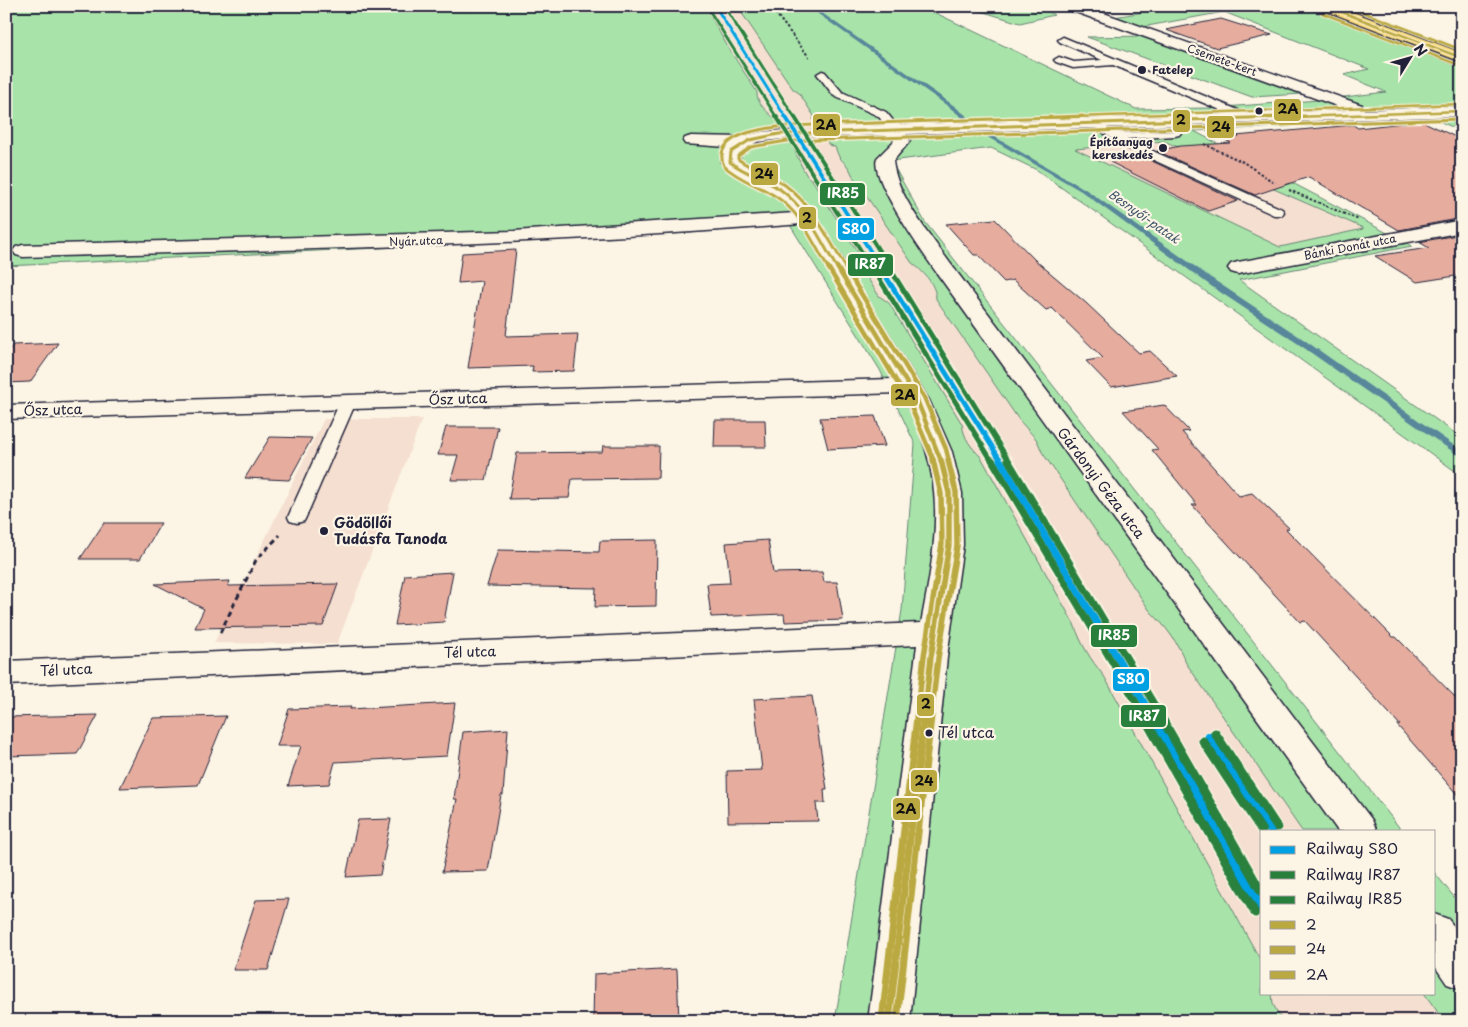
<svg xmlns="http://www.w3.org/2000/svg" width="1468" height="1027" font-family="'Playpen Sans',sans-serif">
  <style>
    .built { fill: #f5dfd0 }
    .green { fill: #a8e4a9; stroke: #658372; fill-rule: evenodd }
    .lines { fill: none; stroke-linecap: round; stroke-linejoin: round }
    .stream { fill: #58869a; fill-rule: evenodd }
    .building { fill: #e6ad9f; stroke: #22223b }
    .street-tunnel { stroke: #d0cbc3; stroke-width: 18; stroke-dasharray: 18 9; stroke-linecap: butt }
    .lane-casing { stroke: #22223b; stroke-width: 3 }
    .street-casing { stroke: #22223b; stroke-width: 3 }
    .primary-casing { stroke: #22223b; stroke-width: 3 }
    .path-far1 { stroke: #22223b; stroke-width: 2; stroke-dasharray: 2.5 2; stroke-linecap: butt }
    .path { stroke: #22223b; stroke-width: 3; stroke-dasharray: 5.5 4; stroke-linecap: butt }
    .lane { fill: #fcf5e5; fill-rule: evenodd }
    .street { fill: #fcf5e5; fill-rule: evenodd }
    .primary { fill: #ffdf80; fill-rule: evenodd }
    .bus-1-far4-casing { stroke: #fcf5e5; stroke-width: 4.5 }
    .bus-1-far3-casing { stroke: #fcf5e5; stroke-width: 5.5 }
    .bus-1-far2-casing { stroke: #fcf5e5; stroke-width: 8 }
    .bus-1-far1-casing { stroke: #fcf5e5; stroke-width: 9 }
    .bus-1-casing { stroke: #fcf5e5; stroke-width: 11 }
    .bus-2-far4-casing { stroke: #fcf5e5; stroke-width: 4.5 }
    .bus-2-far3-casing { stroke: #fcf5e5; stroke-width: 5.5 }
    .bus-2-far2-casing { stroke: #fcf5e5; stroke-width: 8 }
    .bus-2-far1-casing { stroke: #fcf5e5; stroke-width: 9 }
    .bus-2-casing { stroke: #fcf5e5; stroke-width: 11 }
    .bus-3-far4-casing { stroke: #fcf5e5; stroke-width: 4.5 }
    .bus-3-far3-casing { stroke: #fcf5e5; stroke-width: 5.5 }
    .bus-3-far2-casing { stroke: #fcf5e5; stroke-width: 8 }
    .bus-3-far1-casing { stroke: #fcf5e5; stroke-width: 9 }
    .bus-3-casing { stroke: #fcf5e5; stroke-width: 11 }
    .bus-1-far4 { stroke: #baa841; stroke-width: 2.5 }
    .bus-1-far3 { stroke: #baa841; stroke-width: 3 }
    .bus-1-far2 { stroke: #baa841; stroke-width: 4.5 }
    .bus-1-far1 { stroke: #baa841; stroke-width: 5.5 }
    .bus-1 { stroke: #baa841; stroke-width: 7 }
    .bus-2-far4 { stroke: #baa841; stroke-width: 2.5 }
    .bus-2-far3 { stroke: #baa841; stroke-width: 3 }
    .bus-2-far2 { stroke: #baa841; stroke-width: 4.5 }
    .bus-2-far1 { stroke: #baa841; stroke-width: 5.5 }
    .bus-2 { stroke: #baa841; stroke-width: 7 }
    .bus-3-far4 { stroke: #baa841; stroke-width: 2.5 }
    .bus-3-far3 { stroke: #baa841; stroke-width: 3 }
    .bus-3-far2 { stroke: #baa841; stroke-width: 4.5 }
    .bus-3-far1 { stroke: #baa841; stroke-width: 5.5 }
    .bus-3 { stroke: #baa841; stroke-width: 7 }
    .rail-1-far4-casing { stroke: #fcf5e5; stroke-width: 5 }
    .rail-1-far3-casing { stroke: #fcf5e5; stroke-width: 6 }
    .rail-1-far2-casing { stroke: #fcf5e5; stroke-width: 8 }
    .rail-1-far1-casing { stroke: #fcf5e5; stroke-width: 11 }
    .rail-1-casing { stroke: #fcf5e5; stroke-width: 12 }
    .rail-2-far4-casing { stroke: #fcf5e5; stroke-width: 5 }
    .rail-2-far3-casing { stroke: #fcf5e5; stroke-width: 6 }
    .rail-2-far2-casing { stroke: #fcf5e5; stroke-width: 8 }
    .rail-2-far1-casing { stroke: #fcf5e5; stroke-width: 11 }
    .rail-2-casing { stroke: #fcf5e5; stroke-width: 12 }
    .rail-3-far4-casing { stroke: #fcf5e5; stroke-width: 5 }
    .rail-3-far3-casing { stroke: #fcf5e5; stroke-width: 6 }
    .rail-3-far2-casing { stroke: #fcf5e5; stroke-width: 8 }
    .rail-3-far1-casing { stroke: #fcf5e5; stroke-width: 11 }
    .rail-3-casing { stroke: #fcf5e5; stroke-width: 12 }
    .rail-1-far4 { stroke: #00a0e3; stroke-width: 3 }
    .rail-1-far3 { stroke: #00a0e3; stroke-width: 4 }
    .rail-1-far2 { stroke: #00a0e3; stroke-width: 5 }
    .rail-1-far1 { stroke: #00a0e3; stroke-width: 7 }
    .rail-1 { stroke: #00a0e3; stroke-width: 9 }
    .rail-2-far4 { stroke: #29803c; stroke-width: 3 }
    .rail-2-far3 { stroke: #29803c; stroke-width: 4 }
    .rail-2-far2 { stroke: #29803c; stroke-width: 5 }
    .rail-2-far1 { stroke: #29803c; stroke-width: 7 }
    .rail-2 { stroke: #29803c; stroke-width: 9 }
    .rail-3-far4 { stroke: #29803c; stroke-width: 3 }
    .rail-3-far3 { stroke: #29803c; stroke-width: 4 }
    .rail-3-far2 { stroke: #29803c; stroke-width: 5 }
    .rail-3-far1 { stroke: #29803c; stroke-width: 7 }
    .rail-3 { stroke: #29803c; stroke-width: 9 }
    .poi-dot { fill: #22223b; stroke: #fcf5e5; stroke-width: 2 }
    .labels { text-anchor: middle; stroke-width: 4.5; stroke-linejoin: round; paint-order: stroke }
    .far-street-label { font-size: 11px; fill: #22223b; stroke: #fcf5e5 }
    .far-poi-label { font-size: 11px; font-weight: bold; fill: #22223b; stroke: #fcf5e5; text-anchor: start }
    .far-water-label { font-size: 12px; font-style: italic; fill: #3d546b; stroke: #fcf5e5 }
    .street-label { font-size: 14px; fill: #22223b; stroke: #fcf5e5 }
    .poi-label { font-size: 14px; font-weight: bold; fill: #22223b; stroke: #fcf5e5; text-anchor: start }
    .near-bus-label { font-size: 15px; fill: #22223b; stroke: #fcf5e5; text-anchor: start }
    .line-badge { stroke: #fcf5e5; stroke-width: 2 }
    .badge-label { font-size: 14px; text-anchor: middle; font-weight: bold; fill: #fff }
    .pale-badge-label { font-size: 14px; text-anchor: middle; font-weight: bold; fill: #111 }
  </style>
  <rect width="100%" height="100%" fill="#fcf5e5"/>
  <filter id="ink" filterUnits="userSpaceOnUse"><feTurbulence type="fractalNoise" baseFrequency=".02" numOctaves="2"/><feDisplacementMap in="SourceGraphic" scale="10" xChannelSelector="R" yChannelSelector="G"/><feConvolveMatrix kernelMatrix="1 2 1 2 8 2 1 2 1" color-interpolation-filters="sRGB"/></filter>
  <g filter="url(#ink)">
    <g class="built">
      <path d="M702 6H737L793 89 799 93 814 116 829 145 835 147 843 163 849 168 854 178 912 263 921 270 936 292V300L1019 420 1037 440 1042 452 1150 611 1166 627 1178 644 1186 663 1302 831H1262V963L1104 676 1090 658 1080 641 1074 624 981 457 970 447 964 435 962 424 889 303 879 296 865 274 867 267 813 181 807 176 778 123 768 115 757 96V91Z"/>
      <path d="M1164 141 1364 229 1280 247 1074 149Z"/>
      <path d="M324 419H422L337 644 214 643Z"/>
      <path d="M1272 993H1424L1444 1021H1282L1273 1004Z"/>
    </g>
    <g class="green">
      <path d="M12 6H453V11L509 6H702L708 12 729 49 757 92C756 105 772 115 779 123 791 138 797 159 807 176L813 181 867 267 865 274 879 296 889 303 962 424C964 439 971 447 981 457L1074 624C1081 644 1090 659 1104 676L1262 963V993H1272L1273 1004 1282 1021H835L902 610 915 444 880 370 790 225 689 233 6 266V10Z"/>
      <path d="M737 6H921L1136 109 1210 108 1319 100 1386 92 1344 75 1369 69 1224 12 1142 27 1114 17 1179 6H1301L1462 68V131L1436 120 1194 131 1412 246 1239 280 1462 438V476L1037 170 991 148 891 161 925 222 1402 831H1302L1186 663C1177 641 1167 628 1150 611L1042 452 1037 440 1019 420 936 299C936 285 923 271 912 263L854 178 849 168 839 157 835 147 829 145 813 120 814 116 799 93 793 89ZM1164 141 1363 228V229L1280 247 1075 149Z"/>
      <path d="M964 6H1041L1054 15 1020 23Z"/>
      <path d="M1148 36 1302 94 1252 97 1087 37Z"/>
      <path d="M1434 872 1462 907V1021H1444L1424 993H1434Z"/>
    </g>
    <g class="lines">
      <path class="stream" d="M807 6H812L953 105 988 133 1085 189 1217 282 1303 339 1462 451V458L1297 343 1211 286 1081 191 984 135 949 107Z"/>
    </g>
    <g class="building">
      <path d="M1221 19 1272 35 1217 48 1166 30Z"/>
      <path d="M1422 121 1462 140V218L1399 230 1309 177 1255 195 1157 151 1180 146 1231 143 1224 139 1239 137 1236 136 1353 125 1358 128Z"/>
      <path d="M1139 155 1238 201 1208 211 1110 162Z"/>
      <path d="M995 219 1035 260 1086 303 1139 353 1150 351 1177 376 1111 387 1086 361 1103 358 1052 308 1046 310 1013 280 1004 282 978 255H974L946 224Z"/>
      <path d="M1462 234V275L1417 282 1375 256 1429 248 1419 242Z"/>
      <path d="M516 250 506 336 578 334 574 371 532 372 533 366 468 368 482 281 458 283 462 253Z"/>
      <path d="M58 343 30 382 6 383V354L13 345Z"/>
      <path d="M1164 405 1189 431 1182 432 1239 496 1252 493 1289 528 1286 529 1393 637H1396L1462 704V800L1397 725H1400L1305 621 1300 622 1192 505H1197L1152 450 1158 449 1123 411Z"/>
      <path d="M875 416 885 446 828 449 820 418Z"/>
      <path d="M715 420H765L766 447H714Z"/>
      <path d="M446 427H498L486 480H451L458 455H438Z"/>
      <path d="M270 437 312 438 289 480 245 478Z"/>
      <path d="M603 446H659L658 478 572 479 569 498 509 499 517 453 602 452Z"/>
      <path d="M104 523H161L140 559H80Z"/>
      <path d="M657 540 656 606 595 607 596 588 487 586 498 550 599 552 600 541Z"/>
      <path d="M768 540 773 573 822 572 824 582H837L843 620 785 622 784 614 711 617 707 584 730 583 726 543Z"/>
      <path d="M453 572 444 622 395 625 405 575Z"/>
      <path d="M230 581 228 586 338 584 323 626 195 628 204 609 155 584Z"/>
      <path d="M812 696 827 789H824L825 803H816L818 821 728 822 727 771 762 770 754 699Z"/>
      <path d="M455 703 447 756 335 762 329 784 288 786 301 746H277L289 709 351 707 350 709Z"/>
      <path d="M98 715 77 754 6 756V717Z"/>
      <path d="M226 716 198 785 120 788 153 718Z"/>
      <path d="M508 729 503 795H501L488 871 442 872 457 799H454L463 732Z"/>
      <path d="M391 819 380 875 346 877 358 820Z"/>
      <path d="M289 899 268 970H233L256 900Z"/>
      <path d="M677 969 679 1021H593L594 974Z"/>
    </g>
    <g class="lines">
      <path class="street-tunnel" d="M784 135 822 132"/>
      <g class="lane-casing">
        <g id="lane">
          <path d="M1063 37 1250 115 1251 117 1246 120 1242 119 1113 65 1073 68 1056 62 1054 60 1059 57 1074 62 1102 60 1060 42 1058 40Z"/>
          <path d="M822 71 825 72 842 92 886 112 900 129 899 131H891L878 116 834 96 817 74Z"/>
          <path d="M1094 119 1116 133 1179 131 1181 133 1179 135 1175 136 1126 139 1282 209 1284 212 1282 215H1274L1123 146 1090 124 1089 122 1090 120Z"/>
          <path d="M348 397 354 399 356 402 306 517 304 521 297 523 290 521 288 517 340 402 342 399Z"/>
        </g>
      </g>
      <g class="street-casing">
        <g id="street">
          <path d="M1065 6H1084L1362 105 1364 110 1462 106V116L906 134 910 141 893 161C896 195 931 236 950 263L1372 820 1377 831H1338L936 272C923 253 869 178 877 158L894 141 890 135 822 137 816 135 814 132 816 129 822 127 1348 110 1067 9Z"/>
          <path d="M784 130 790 132 792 135 790 138 757 142 742 150 739 160C754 172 772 176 787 187 799 196 809 206 817 218L929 400 952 452 962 493 963 545 947 657 910 1021H868L917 645 6 685V661L921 623C938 536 948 474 901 393L6 419V405L893 379 802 224C542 245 283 250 23 257L16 255 13 251 16 247 23 245 514 231 795 213C789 206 780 197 772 193 755 184 733 178 721 162L723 152 727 147 685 144 683 141 685 138 691 136 741 137 762 132Z"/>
          <path d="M1462 220V232L1238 274 1231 272 1228 268 1231 264 1238 262Z"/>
          <path d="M1434 914 1448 919 1462 937V989L1447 984 1434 965Z"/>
        </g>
      </g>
      <g class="primary-casing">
        <path id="primary" d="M1319 6H1337L1462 53V62L1321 9Z"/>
      </g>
      <g class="path-far1">
        <path d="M770 6 809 57"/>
        <path d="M1204 144 1243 162 1275 183"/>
        <path d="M1289 190 1359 220"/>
      </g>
      <path class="path" d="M220 633 256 560 280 535"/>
      <use href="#lane" class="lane"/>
      <use href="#street" class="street"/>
      <use href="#primary" class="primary"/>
      <g class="bus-1-far4-casing">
        <g id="bus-1-far4">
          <path d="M1326 6 1462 58"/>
          <path d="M1268 118 1462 111"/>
        </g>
      </g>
      <g class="bus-1-far3-casing">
        <path id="bus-1-far3" d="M837 268C821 241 807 209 781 190 765 179 746 174 730 162L731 152 750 140 779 134 1305 116"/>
      </g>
      <g class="bus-1-far2-casing">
        <path id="bus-1-far2" d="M837 267 917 400 941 461"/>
      </g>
      <g class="bus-1-far1-casing">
        <path id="bus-1-far1" d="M925 709 931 657 949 545V493L941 460"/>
      </g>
      <g class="bus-1-casing">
        <path id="bus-1" d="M889 1021 925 708"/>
      </g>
      <g class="bus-2-far4-casing">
        <path id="bus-2-far4" d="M1322 13 1459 65"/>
      </g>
      <g class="bus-2-far3-casing">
        <path id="bus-2-far3" d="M846 268C828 238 813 206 785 185 771 174 752 170 738 159V156L751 147 787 141 1462 119"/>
      </g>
      <g class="bus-2-far2-casing">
        <path id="bus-2-far2" d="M845 267 924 397 946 449 949 461"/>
      </g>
      <g class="bus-2-far1-casing">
        <path id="bus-2-far1" d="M932 709 938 658 957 546 956 492 948 460"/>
      </g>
      <g class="bus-2-casing">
        <path id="bus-2" d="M897 1021 932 708"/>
      </g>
      <g class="bus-3-far4-casing">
        <g id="bus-3-far4">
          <path d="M1347 6 1462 50"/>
          <path d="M1044 118 1462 104"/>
        </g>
      </g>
      <g class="bus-3-far3-casing">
        <path id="bus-3-far3" d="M828 268C813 243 801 212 775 196 758 185 739 180 724 166 710 134 766 128 786 126L1083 116"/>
      </g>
      <g class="bus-3-far2-casing">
        <path id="bus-3-far2" d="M828 267 910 404 934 461"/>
      </g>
      <g class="bus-3-far1-casing">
        <path id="bus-3-far1" d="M918 709 924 656 942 544 941 494 933 460"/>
      </g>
      <g class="bus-3-casing">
        <path id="bus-3" d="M882 1020 918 708"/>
      </g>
      <use href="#bus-1-far4" class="bus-1-far4"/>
      <use href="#bus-1-far3" class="bus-1-far3"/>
      <use href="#bus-1-far2" class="bus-1-far2"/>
      <use href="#bus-1-far1" class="bus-1-far1"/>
      <use href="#bus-1" class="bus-1"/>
      <use href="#bus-2-far4" class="bus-2-far4"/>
      <use href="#bus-2-far3" class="bus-2-far3"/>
      <use href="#bus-2-far2" class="bus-2-far2"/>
      <use href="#bus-2-far1" class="bus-2-far1"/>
      <use href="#bus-2" class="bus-2"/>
      <use href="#bus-3-far4" class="bus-3-far4"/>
      <use href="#bus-3-far3" class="bus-3-far3"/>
      <use href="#bus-3-far2" class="bus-3-far2"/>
      <use href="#bus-3-far1" class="bus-3-far1"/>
      <use href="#bus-3" class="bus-3"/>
      <g class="rail-1-far4-casing">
        <path id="rail-1-far4" d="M715 6 786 118"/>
      </g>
      <g class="rail-1-far3-casing">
        <path id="rail-1-far3" d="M785 116 881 268"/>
      </g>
      <g class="rail-1-far2-casing">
        <path id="rail-1-far2" d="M880 267 1001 461"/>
      </g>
      <g class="rail-1-far1-casing">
        <path id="rail-1-far1" d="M1000 460 1148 709"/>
      </g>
      <g class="rail-1-casing">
        <g id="rail-1">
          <path d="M1147 708 1262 909"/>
          <path d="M1209 737 1271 831"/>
        </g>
      </g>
      <g class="rail-2-far4-casing">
        <path id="rail-2-far4" d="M709 10 777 118"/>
      </g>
      <g class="rail-2-far3-casing">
        <path id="rail-2-far3" d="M776 116 872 268"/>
      </g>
      <g class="rail-2-far2-casing">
        <path id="rail-2-far2" d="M872 267 992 461"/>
      </g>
      <g class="rail-2-far1-casing">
        <path id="rail-2-far1" d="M992 460 1140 709"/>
      </g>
      <g class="rail-2-casing">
        <g id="rail-2">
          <path d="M1139 708 1255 913"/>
          <path d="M1203 741 1262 831"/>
        </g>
      </g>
      <g class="rail-3-far4-casing">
        <path id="rail-3-far4" d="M724 6 795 118"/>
      </g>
      <g class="rail-3-far3-casing">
        <path id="rail-3-far3" d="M794 116 890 268"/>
      </g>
      <g class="rail-3-far2-casing">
        <path id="rail-3-far2" d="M889 267 1009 461"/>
      </g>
      <g class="rail-3-far1-casing">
        <path id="rail-3-far1" d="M1008 460 1157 709"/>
      </g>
      <g class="rail-3-casing">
        <g id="rail-3">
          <path d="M1156 708 1262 893"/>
          <path d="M1215 733 1277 827"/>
        </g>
      </g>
      <use href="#rail-1-far4" class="rail-1-far4"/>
      <use href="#rail-1-far3" class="rail-1-far3"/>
      <use href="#rail-1-far2" class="rail-1-far2"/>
      <use href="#rail-1-far1" class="rail-1-far1"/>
      <use href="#rail-1" class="rail-1"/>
      <use href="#rail-2-far4" class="rail-2-far4"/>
      <use href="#rail-2-far3" class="rail-2-far3"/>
      <use href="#rail-2-far2" class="rail-2-far2"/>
      <use href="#rail-2-far1" class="rail-2-far1"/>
      <use href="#rail-2" class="rail-2"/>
      <use href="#rail-3-far4" class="rail-3-far4"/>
      <use href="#rail-3-far3" class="rail-3-far3"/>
      <use href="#rail-3-far2" class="rail-3-far2"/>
      <use href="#rail-3-far1" class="rail-3-far1"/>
      <use href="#rail-3" class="rail-3"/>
    </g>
  </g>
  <g class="poi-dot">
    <circle cx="1142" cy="70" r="5"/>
    <circle cx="1259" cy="111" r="4.5"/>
    <circle cx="1163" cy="148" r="5"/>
    <circle cx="324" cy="531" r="5"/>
    <circle cx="929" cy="733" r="4.5"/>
  </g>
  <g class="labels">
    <g class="far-street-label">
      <text transform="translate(1222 60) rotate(20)" y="4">Csemete-kert</text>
      <text transform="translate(416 241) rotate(-2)" y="4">Nyár utca</text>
      <text transform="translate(1350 247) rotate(-11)" y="4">Bánki Donát utca</text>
    </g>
    <g class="far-poi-label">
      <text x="1152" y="74">Fatelep</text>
      <text x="1153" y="146" text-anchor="end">Építőanyag<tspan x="1153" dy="13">kereskedés</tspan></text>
    </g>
    <g class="far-water-label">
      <text transform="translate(1144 217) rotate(35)" y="4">Besnyői-patak</text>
    </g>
    <g class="street-label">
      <text transform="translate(458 399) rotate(-2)" y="5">Ősz utca</text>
      <text transform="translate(53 410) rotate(-2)" y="5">Ősz utca</text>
      <text transform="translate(1101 483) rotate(53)" y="5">Gárdonyi Géza utca</text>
      <text transform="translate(470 652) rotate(-2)" y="5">Tél utca</text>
      <text transform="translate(66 670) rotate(-3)" y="5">Tél utca</text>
    </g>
    <g class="poi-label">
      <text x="334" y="528">Gödöllői<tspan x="334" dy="16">Tudásfa Tanoda</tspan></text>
    </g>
    <g class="near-bus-label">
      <text x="938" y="738">Tél utca</text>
    </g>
  </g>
  <g class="line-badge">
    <rect x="1273" y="98" width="29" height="24" rx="5" fill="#baa841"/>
    <rect x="1172" y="109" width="19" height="24" rx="5" fill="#baa841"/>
    <rect x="812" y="113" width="29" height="24" rx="5" fill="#baa841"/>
    <rect x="1206" y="115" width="29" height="24" rx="5" fill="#baa841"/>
    <rect x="750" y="162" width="29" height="24" rx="5" fill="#baa841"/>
    <rect x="819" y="182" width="47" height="24" rx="5" fill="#29803c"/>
    <rect x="798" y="206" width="19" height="24" rx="5" fill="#baa841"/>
    <rect x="837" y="217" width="38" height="24" rx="5" fill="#00a0e3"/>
    <rect x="847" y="253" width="47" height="24" rx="5" fill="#29803c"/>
    <rect x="890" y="383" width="29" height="24" rx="5" fill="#baa841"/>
    <rect x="1090" y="624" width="48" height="24" rx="5" fill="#29803c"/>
    <rect x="1112" y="668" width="38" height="24" rx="5" fill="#00a0e3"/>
    <rect x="916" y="693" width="19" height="24" rx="5" fill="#baa841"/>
    <rect x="1120" y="704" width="47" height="24" rx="5" fill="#29803c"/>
    <rect x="910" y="769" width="28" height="24" rx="5" fill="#baa841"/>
    <rect x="892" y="797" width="29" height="24" rx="5" fill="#baa841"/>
  </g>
  <g class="badge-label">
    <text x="843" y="198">IR85</text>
    <text x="856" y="234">S80</text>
    <text x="870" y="269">IR87</text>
    <text x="1114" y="640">IR85</text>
    <text x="1131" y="684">S80</text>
    <text x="1144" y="721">IR87</text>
  </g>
  <g class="pale-badge-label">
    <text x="1288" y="114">2A</text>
    <text x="1181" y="125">2</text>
    <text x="826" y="130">2A</text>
    <text x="1221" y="132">24</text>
    <text x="764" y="179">24</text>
    <text x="807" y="223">2</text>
    <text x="905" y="400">2A</text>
    <text x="926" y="709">2</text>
    <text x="924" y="786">24</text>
    <text x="906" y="814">2A</text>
  </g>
  <rect width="1468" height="1027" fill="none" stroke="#fcf5e5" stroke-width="25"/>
  <rect x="12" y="12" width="1443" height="1002" fill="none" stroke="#22223b" stroke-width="2" filter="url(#ink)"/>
  <rect x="1260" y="830" width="175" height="165" fill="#fcf5e5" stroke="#a5a1a1"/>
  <rect x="1270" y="846" width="25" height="8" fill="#00a0e3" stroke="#a5a1a1"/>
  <text x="1306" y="854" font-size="15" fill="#22223b">Railway S80</text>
  <rect x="1270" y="871" width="25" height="8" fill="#29803c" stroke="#a5a1a1"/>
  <text x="1306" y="880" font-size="15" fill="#22223b">Railway IR87</text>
  <rect x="1270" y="896" width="25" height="8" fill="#29803c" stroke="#a5a1a1"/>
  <text x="1306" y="904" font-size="15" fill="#22223b">Railway IR85</text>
  <rect x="1270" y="921" width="25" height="8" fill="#baa841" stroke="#a5a1a1"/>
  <text x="1306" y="930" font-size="15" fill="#22223b">2</text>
  <rect x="1270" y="946" width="25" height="8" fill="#baa841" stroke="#a5a1a1"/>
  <text x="1306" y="954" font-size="15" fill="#22223b">24</text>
  <rect x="1270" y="971" width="25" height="8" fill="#baa841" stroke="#a5a1a1"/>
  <text x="1306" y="980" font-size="15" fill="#22223b">2A</text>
  <g transform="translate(1410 58) rotate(53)" stroke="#fcf5e5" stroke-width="4" paint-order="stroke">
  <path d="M0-4L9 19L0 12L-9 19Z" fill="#22223b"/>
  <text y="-8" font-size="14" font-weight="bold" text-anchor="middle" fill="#22223b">N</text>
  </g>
</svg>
